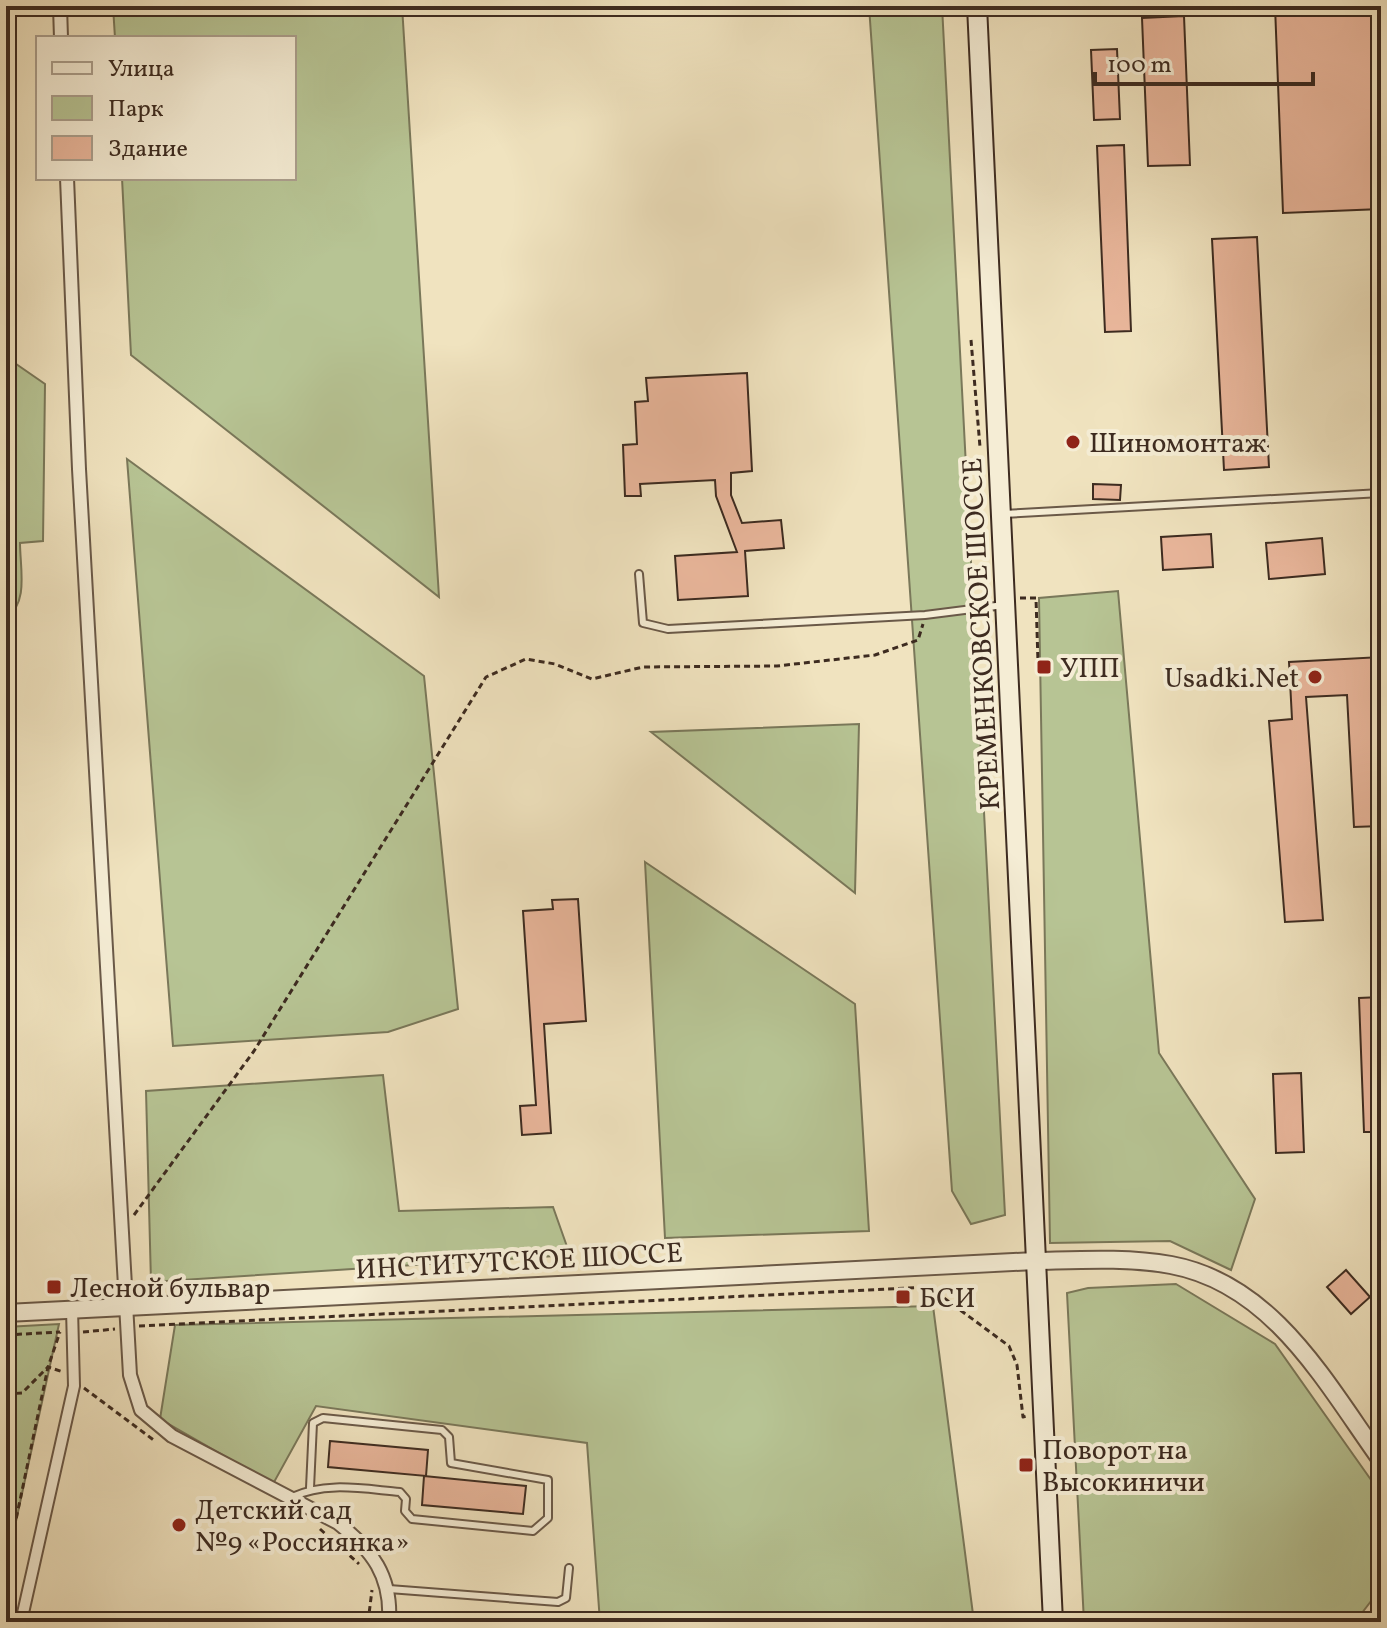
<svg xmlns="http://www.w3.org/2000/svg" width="1387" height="1628" font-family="Vollkorn,serif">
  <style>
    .green { fill: #b7c494; stroke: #7a785a; stroke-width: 2 }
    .building { fill: #e9b69b; stroke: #3d2b20; stroke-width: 2 }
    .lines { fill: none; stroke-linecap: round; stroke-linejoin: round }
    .service-casing { stroke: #6a5948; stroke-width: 10 }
    .pedestrian-casing { stroke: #6a5948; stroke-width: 14 }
    .minor-casing { stroke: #6a5948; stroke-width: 16 }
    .tertiary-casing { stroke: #6a5948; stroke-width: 20 }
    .secondary-casing { stroke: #3d2b20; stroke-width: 22 }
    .path { stroke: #3d2b20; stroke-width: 3; stroke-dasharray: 6 4; stroke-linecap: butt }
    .service { stroke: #f5edd5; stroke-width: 6 }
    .pedestrian { stroke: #f5edd5; stroke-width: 10 }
    .minor { stroke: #f5edd5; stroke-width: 12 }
    .tertiary { stroke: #f5edd5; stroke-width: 16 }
    .secondary { stroke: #f5edd5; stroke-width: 18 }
    .poi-dot { fill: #8f2418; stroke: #f5edd5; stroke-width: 3 }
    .labels { text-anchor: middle; stroke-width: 8; stroke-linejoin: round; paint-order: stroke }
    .poi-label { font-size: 28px; fill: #3d2b20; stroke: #f5edd5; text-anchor: start }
    .street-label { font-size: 28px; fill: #3d2b20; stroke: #f5edd5 }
  </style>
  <rect width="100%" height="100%" fill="#f0e3bf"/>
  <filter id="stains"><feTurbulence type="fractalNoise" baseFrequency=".0025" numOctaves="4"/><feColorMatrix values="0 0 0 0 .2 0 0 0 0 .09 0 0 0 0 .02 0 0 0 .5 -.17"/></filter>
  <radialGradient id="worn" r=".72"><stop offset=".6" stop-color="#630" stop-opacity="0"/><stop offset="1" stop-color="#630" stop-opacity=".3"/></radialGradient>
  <g class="green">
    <path d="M113 6H402L439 597 131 355 122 178H294V38H115Z"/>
    <path d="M869 6H942L1005 1215 971 1224 952 1191Z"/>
    <path d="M6 357 45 384 43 541 20 543C20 568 29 603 6 618Z"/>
    <path d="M127 459 424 676 458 1009 388 1032 173 1046Z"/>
    <path d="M1118 591 1159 1053 1255 1199 1231 1270 1170 1241 1050 1243 1039 598Z"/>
    <path d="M859 724 855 893 651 732Z"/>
    <path d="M645 862 855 1004 869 1231 665 1238Z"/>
    <path d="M383 1075 399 1211 553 1207 570 1255 151 1282 146 1091Z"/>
    <path d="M1176 1284 1275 1344 1381 1494V1588L1355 1622H1084L1067 1293 1088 1288Z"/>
    <path d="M933 1306 974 1622H600L587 1443 316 1406 273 1484 160 1419 175 1325Z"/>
    <path d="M59 1324 6 1567V1327Z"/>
  </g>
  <g class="building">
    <path d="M1275 6H1381V209L1283 213Z"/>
    <path d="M1184 16 1190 165 1148 166 1142 18Z"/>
    <path d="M1117 49 1120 119 1094 120 1091 50Z"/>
    <path d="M1124 145 1131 331 1105 332 1097 146Z"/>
    <path d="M1257 237 1269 467 1224 470 1212 239Z"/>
    <path d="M747 373 752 471 731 473V495L742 523 781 520 784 548 745 551 748 596 678 600 675 556 737 552 716 496 715 480 640 484 641 496H625L623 445 637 444 635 402 648 401 646 378Z"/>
    <path d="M1093 484 1121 485 1120 500 1093 499Z"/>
    <path d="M1211 534 1213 567 1163 570 1161 537Z"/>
    <path d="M1322 538 1325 574 1269 579 1266 543Z"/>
    <path d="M1381 657V826L1354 827 1347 695 1306 697 1323 920 1285 922 1269 721 1292 719 1289 662Z"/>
    <path d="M578 899 586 1021 544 1024 551 1133 522 1135 520 1106 536 1105 523 911 553 909 552 900Z"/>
    <path d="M1381 997V1132H1364L1359 998Z"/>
    <path d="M1301 1073 1304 1152 1276 1153 1273 1074Z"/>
    <path d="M1346 1270 1370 1297 1351 1314 1327 1287Z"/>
    <path d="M330 1441 428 1450 426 1476 328 1467Z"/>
    <path d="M424 1476 526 1486 523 1514 422 1505Z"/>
  </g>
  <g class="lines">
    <g class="service-casing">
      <g id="service">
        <path d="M1003 514 1381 493"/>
        <path d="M639 574 643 623 668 629 925 615 1004 605"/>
        <path d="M292 1497C326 1481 364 1489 400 1492L406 1499 405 1511 412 1519 533 1531 548 1518V1480L451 1463 449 1437 442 1430 323 1418 313 1423 310 1488"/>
        <path d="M389 1589 558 1602 566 1598 569 1568"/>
      </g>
    </g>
    <g class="pedestrian-casing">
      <path id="pedestrian" d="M21 1622 74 1386 72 1309"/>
    </g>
    <g class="minor-casing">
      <g id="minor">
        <path d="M60 6 61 38"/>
        <path d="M67 178 79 469 130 1375 141 1410 172 1436 338 1523C372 1550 392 1576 389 1622"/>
      </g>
    </g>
    <g class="tertiary-casing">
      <path id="tertiary" d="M6 1313 1035 1261C1080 1260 1126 1257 1171 1265 1273 1284 1325 1382 1381 1460"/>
    </g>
    <g class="secondary-casing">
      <path id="secondary" d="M977 6 1053 1622"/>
    </g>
    <g class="path">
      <path d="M971 340 980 447"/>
      <path d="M1020 598H1036L1038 662 1044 667"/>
      <path d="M134 1215 254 1051 486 677 526 659 555 664 592 679 643 667 777 666 875 655 918 640 923 624"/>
      <path d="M139 1326 929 1287 1009 1346 1017 1365 1023 1417 1027 1416"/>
      <path d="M83 1332 115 1329"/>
      <path d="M6 1335 60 1332"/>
      <path d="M84 1388 155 1441"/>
      <path d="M6 1394 22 1393 48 1367 63 1372"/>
      <path d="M320 1529 359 1564"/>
      <path d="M6 1567 48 1367 60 1332"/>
      <path d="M368 1622 372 1590"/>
    </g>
    <use href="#service" class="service"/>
    <use href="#pedestrian" class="pedestrian"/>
    <use href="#minor" class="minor"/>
    <use href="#tertiary" class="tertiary"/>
    <use href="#secondary" class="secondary"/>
  </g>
  <g class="poi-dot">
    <circle cx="1073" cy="442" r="8"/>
    <rect x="1036" y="659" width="16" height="16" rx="4"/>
    <circle cx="1315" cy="677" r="8"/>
    <rect x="46" y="1279" width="16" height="16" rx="4"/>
    <rect x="895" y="1289" width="16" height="16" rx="4"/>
    <rect x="1018" y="1457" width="16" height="16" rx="4"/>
    <circle cx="179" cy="1525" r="8"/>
  </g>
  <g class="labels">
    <g class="poi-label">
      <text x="1089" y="452">Шиномонтаж</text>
      <text x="1060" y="677">УПП</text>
      <text x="1299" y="687" text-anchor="end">Usadki.Net</text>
      <text x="70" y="1297">Лесной бульвар</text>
      <text x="919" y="1307">БСИ</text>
      <text x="1042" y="1459">Поворот на<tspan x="1042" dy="32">Высокиничи</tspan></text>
      <text x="195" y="1519">Детcкий сад<tspan x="195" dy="32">№9 «Россиянка»</tspan></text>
    </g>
    <g class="street-label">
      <text transform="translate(980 634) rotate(-93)" y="10">КРЕМЕНКОВСКОЕ ШОССЕ</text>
      <text transform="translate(519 1260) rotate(-3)" y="10">ИНСТИТУТСКОЕ ШОССЕ</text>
    </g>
  </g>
  <rect width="1387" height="1628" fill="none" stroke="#f0e3bf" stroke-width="32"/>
  <rect x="8" y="8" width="1371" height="1612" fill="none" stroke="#3d2b20" stroke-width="4"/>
  <rect x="16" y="16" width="1355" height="1596" fill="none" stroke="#3d2b20" stroke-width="2"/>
  <rect x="36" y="36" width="260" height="144" fill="#f5edd5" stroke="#ab9f8d" stroke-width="2"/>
  <rect x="52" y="62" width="40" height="12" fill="#f5edd5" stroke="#ab9f8d" stroke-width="2"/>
  <text x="108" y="76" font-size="24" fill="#3d2b20">Улица</text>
  <rect x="52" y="96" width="40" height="24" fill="#b7c494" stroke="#ab9f8d" stroke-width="2"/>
  <text x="108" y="116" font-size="24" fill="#3d2b20">Парк</text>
  <rect x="52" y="136" width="40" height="24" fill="#e9b69b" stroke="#ab9f8d" stroke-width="2"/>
  <text x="108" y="156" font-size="24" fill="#3d2b20">Здание</text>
  <path d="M1095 72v12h218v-12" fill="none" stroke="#3d2b20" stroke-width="4"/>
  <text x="1107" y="72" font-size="24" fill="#3d2b20" stroke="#f5edd5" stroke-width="6" paint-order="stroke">100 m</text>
  <rect width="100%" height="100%" filter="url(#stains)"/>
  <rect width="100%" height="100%" fill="url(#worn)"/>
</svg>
